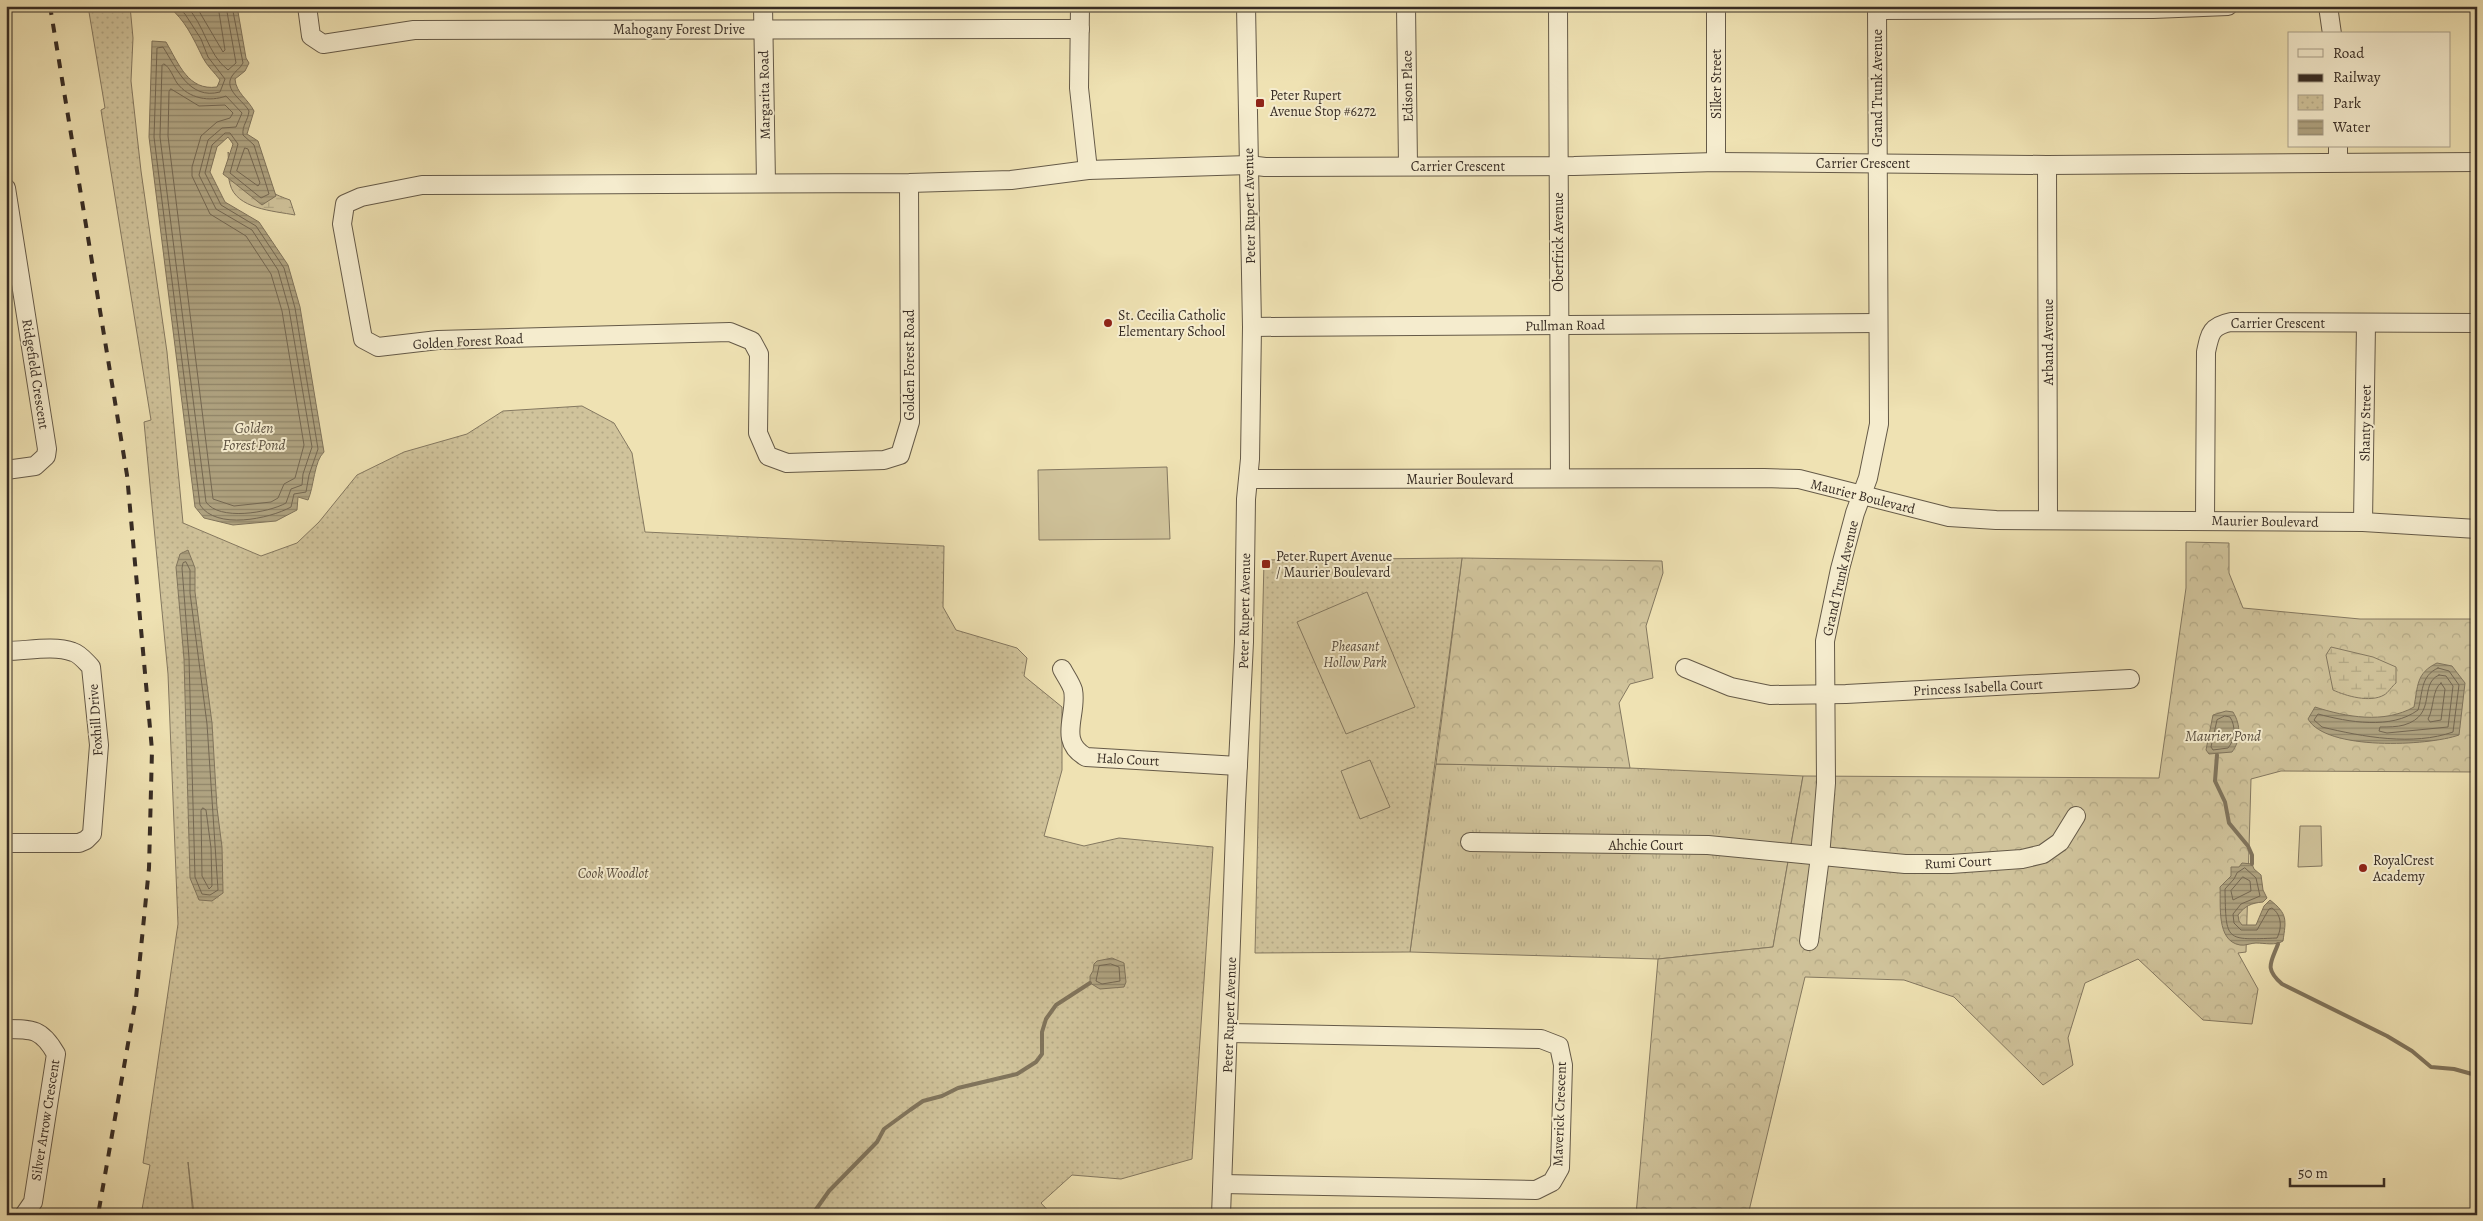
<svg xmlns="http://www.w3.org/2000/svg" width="2483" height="1221" font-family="Alegreya,serif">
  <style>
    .grass { fill: url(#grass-tufts); stroke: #847860 }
    .forest { fill: url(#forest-crowns); stroke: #847860 }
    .wetland { fill: url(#wetland-marsh); stroke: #847860 }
    .park { fill: url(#park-dots); stroke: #847860 }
    .pitch { fill: #d0c39b; stroke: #847860 }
    .water { fill: url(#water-rules); stroke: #80745c }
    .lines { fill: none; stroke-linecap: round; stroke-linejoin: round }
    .shore { stroke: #746853; stroke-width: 1 }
    .stream { stroke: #80745c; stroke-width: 4 }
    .minor-casing { stroke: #655a48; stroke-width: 20 }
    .minor { stroke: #f5ecce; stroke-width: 18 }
    .rail { stroke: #372c24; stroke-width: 4; stroke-dasharray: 9 9; stroke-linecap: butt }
    .poi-dot { fill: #8f2418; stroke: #f5ecce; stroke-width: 2 }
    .labels { text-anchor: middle; stroke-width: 4; stroke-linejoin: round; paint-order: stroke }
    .street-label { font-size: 14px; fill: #372c24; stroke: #f5ecce }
    .poi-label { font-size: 14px; fill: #372c24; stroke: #f5ecce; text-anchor: start }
    .park-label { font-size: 14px; font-style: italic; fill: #564a3c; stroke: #f5ecce }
    .water-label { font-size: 15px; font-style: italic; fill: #5b5040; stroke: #f5ecce }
  </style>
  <defs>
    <pattern id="grass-tufts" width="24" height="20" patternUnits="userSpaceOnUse" patternTransform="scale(1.25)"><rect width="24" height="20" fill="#d0c39b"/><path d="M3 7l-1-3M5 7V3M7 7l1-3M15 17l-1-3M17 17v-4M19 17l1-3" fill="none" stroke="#b3a885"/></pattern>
    <pattern id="forest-crowns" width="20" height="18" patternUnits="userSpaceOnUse" patternTransform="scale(1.25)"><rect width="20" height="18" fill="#d0c39b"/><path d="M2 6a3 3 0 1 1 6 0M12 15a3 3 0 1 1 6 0" fill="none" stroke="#b3a885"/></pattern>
    <pattern id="wetland-marsh" width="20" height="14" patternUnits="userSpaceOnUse" patternTransform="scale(1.25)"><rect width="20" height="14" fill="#d0c39b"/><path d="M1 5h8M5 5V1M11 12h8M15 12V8" fill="none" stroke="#b3a885"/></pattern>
    <pattern id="park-dots" width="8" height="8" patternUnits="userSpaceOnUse" patternTransform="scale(1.25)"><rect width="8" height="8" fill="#d0c39b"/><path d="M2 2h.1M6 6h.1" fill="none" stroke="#b3a885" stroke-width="1.8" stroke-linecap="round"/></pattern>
    <pattern id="water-rules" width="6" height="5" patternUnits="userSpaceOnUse" patternTransform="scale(1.25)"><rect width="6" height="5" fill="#b0a482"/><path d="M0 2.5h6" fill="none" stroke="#90866a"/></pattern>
  </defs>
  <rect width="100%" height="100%" fill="#efe2b3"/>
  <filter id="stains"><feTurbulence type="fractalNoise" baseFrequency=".004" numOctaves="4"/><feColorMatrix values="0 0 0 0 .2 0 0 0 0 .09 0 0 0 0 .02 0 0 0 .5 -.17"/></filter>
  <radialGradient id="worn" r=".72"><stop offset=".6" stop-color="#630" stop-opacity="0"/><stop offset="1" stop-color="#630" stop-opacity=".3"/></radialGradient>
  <path class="grass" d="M1436 764 1630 768 1803 776 1773 947 1658 959 1410 952Z"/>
  <g class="forest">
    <path d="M2186 542 2229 543V573L2243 608 2360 619H2477V772L2281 771 2251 779 2246 952 2238 953 2258 989 2252 1024 2203 1020 2138 959 2085 983 2068 1038 2073 1065 2043 1085 1954 997 1904 980 1805 977 1748 1215H1636L1658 959 1773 947 1803 776 2159 778 2186 588Z"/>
    <path d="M1462 558 1662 561 1663 573 1646 626 1653 678 1630 684 1619 703 1630 768 1436 764Z"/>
  </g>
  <g class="wetland">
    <path d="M228 152C246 177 261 190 290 200L295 215C274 211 236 209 230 184 227 174 229 162 228 152Z"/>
    <path d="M2331 647 2373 657 2396 667V683C2392 686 2388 693 2384 695 2370 703 2346 696 2333 690L2326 655Z"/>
  </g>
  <g class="park">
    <path d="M88 6H130L133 38 131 81 141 171 167 352 183 523 261 556 297 543 319 522 357 475 404 452 467 434 503 411 582 406 614 423 632 453 645 532 944 546 943 607 956 630 1017 648 1027 658 1024 676 1062 707V770L1044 836 1084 846 1119 838 1213 847 1192 1159 1121 1179 1072 1175 1041 1203 1052 1215H194L188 1162 193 1215H141L150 1165 143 1163 178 924 168 674 144 422 151 420 101 110 105 108Z"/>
    <path d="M1462 558 1410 952 1255 953 1264 560Z"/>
  </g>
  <g class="pitch">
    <path d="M1167 467 1170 539 1039 540 1038 470Z"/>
    <path d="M1367 592 1415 707 1346 734 1297 622Z"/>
    <path d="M1370 760 1390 807 1360 819 1341 771Z"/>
    <path d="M2300 826H2321L2322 866 2298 867Z"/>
  </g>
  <g class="water">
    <path d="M168 6H237L246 58 249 63 245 71 235 79C236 93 248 99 254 111L247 134 258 141 276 196 262 205 223 174 233 144 228 137 217 147 210 172 225 202 259 222 288 265 300 307 324 452C314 461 314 487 308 500L298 497 297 510 276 521 233 525 204 518 195 507 149 137 152 41 166 42C179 64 188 91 217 87L220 80C215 73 207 66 203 58 193 38 186 21 168 6Z"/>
    <path d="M188 550 195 568V592L212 723 217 808 222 847 223 893 212 901 199 900 190 878 184 659 176 567 180 554Z"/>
    <path d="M2437 663 2452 666 2465 683 2459 735C2428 746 2326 751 2308 719L2315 707C2346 717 2384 724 2414 707 2418 686 2416 673 2437 663Z"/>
    <path d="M2226 711 2233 712C2241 725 2241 740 2232 752L2209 754 2206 750 2213 715Z"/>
    <path d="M2242 863 2252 864 2254 869 2261 875 2263 890 2267 898 2263 902C2251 903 2245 906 2238 915L2239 921 2242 925H2256L2264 906 2270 900C2288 914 2286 920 2283 941 2275 946 2265 943 2256 943 2251 943 2245 946 2240 945 2216 941 2221 905 2220 887L2231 876V867H2239Z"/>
    <path d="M1112 958 1124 963 1126 982 1124 987 1100 989 1090 983V976L1093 971 1094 964 1097 961Z"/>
  </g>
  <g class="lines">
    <g class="shore">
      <path d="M176 6 185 14 201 39 208 57 225 79 220 92C189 100 177 69 163 47L157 48 154 137 200 505C216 530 269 519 291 507L294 494 306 492 309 475 318 449 295 308 284 268 256 226 221 205 205 173 212 145 225 133H230L238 144 230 173 261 198 269 194 254 145 243 135C242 125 248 121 249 111 244 101 223 90 232 76 235 71 240 69 243 63L232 6"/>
      <path d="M186 6C205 24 207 54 228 70L236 63 226 6"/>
      <path d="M196 6 223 52 225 50 218 6"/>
      <path d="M164 64C170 67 173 77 177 83 189 99 210 102 226 96L242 113 236 127 222 128 208 140 199 175 216 209 252 230 278 270 289 309 312 447 303 474 302 485 291 489 286 503C268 513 219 521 206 502L160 137 162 66Z"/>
      <path d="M171 89 199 106 225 105 233 113 230 118 217 122 201 136 192 167V176L210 214 246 236 271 274 282 311 304 445 295 478 284 484 278 498 271 502 234 506 213 499 168 136 169 92Z"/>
      <path d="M245 148 248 149 260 183 258 186 237 171Z"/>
      <path d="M186 562 190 570V593L207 724 218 890 210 895 202 894 195 877 189 658 182 568 183 563Z"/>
      <path d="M2438 668 2449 671 2459 685 2453 732C2413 746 2363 737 2322 727L2314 720 2318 714C2348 722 2391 730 2418 710 2423 693 2420 676 2438 668Z"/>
      <path d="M2439 675 2446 676 2453 686 2448 727 2387 733 2379 731 2380 727C2388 727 2397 727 2404 725 2438 715 2418 684 2439 675Z"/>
      <path d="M2441 683 2445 689 2441 720 2430 722 2428 719C2434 709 2432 689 2441 683Z"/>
      <path d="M2225 716 2230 717C2236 726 2235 740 2228 748L2213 750 2211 747 2217 720Z"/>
      <path d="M203 808 206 810 211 848 212 886 209 889 202 876 201 811Z"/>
      <path d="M2245 868 2256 878 2260 896 2241 904 2233 914 2234 923 2241 930H2257L2269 909 2272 908C2282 915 2282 928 2277 938 2225 940 2226 942 2225 889L2234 879 2237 873Z"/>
      <path d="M2243 877 2250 881 2251 891 2233 900 2231 891Z"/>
      <path d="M1111 964 1119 967 1120 981 1102 984 1096 981 1099 966Z"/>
    </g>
    <g class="stream">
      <path d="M2217 755 2215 781 2225 802 2229 823 2248 846 2252 855V864"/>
      <path d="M2278 944C2271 963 2264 968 2282 984L2387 1036 2412 1051 2431 1067 2454 1069 2472 1074"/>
      <path d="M812 1215 829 1191 877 1142 884 1129 910 1110 923 1101 942 1096 958 1088 1017 1074 1036 1062 1042 1054V1032L1046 1019 1056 1005 1090 983"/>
    </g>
    <g class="minor-casing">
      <g id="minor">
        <path d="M307 6 311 36 323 44 414 30 1080 29"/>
        <path d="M763 6 766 183"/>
        <path d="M1080 6 1079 88 1088 170"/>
        <path d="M1406 6 1408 166"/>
        <path d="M1558 6 1560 478"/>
        <path d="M1716 6V162"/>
        <path d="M2328 6 2332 34"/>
        <path d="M1877 10 2153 9 2228 6"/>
        <path d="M2338 146V162"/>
        <path d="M2047 165 2048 519"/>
        <path d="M909 183 910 422 900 455 884 460 787 463 768 456 758 433 759 354 752 341 730 332 438 340 378 347 363 339 342 224 345 204 361 197 422 185 909 183 1011 180 1088 170 1249 165 1265 167 1574 166 1716 162 2047 165 2477 162"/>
        <path d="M6 188 47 449 46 456 35 466 6 470"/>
        <path d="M1252 327 1878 323"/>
        <path d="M1249 479 1764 478 1799 479 1949 517 1996 520 2363 522 2477 529"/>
        <path d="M2205 520 2206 352C2210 333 2211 326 2231 322L2477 323"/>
        <path d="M2363 522 2366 324"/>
        <path d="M6 651C27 651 53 645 73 652 80 654 86 662 91 667L99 745 92 834 86 840 79 843H6"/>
        <path d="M1685 668 1731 687 1770 695 1846 694 2130 679"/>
        <path d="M1062 669C1065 675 1071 683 1073 690 1078 714 1057 741 1086 757L1238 766"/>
        <path d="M1470 842 1708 845 1905 864H1951L2022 859 2043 854 2060 842 2076 816"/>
        <path d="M1809 941 1820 857 1826 783 1825 641 1840 569 1855 513 1868 478 1879 424 1877 6"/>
        <path d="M6 1029C33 1029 42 1029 56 1054L33 1202 24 1215"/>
        <path d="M1223 1184 1536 1190 1552 1182 1560 1168 1563 1065 1559 1046 1541 1039 1228 1033"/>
        <path d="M1221 1215 1236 804 1244 642 1246 499 1250 459 1252 327 1246 6"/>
      </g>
    </g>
    <use href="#minor" class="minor"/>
    <path class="rail" d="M50 6 127 475 152 750 149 868 136 998 98 1215"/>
  </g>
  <g class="poi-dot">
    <rect x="1255" y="98" width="10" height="10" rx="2.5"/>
    <circle cx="1108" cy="323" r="5"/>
    <rect x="1261" y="559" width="10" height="10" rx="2.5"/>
    <circle cx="2363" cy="868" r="5"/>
  </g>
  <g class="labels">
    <g class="street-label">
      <text x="679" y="34">Mahogany Forest Drive</text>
      <text transform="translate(1716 84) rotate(-90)" y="5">Silker Street</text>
      <text transform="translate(1407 86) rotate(-91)" y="5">Edison Place</text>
      <text transform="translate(1877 88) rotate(-90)" y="5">Grand Trunk Avenue</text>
      <text transform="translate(764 95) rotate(-91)" y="5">Margarita Road</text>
      <text x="1863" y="168">Carrier Crescent</text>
      <text x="1458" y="171">Carrier Crescent</text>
      <text transform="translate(1249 206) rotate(-91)" y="5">Peter Rupert Avenue</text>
      <text transform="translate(1558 242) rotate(-90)" y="5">Oberfrick Avenue</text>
      <text x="2278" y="328">Carrier Crescent</text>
      <text transform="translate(1565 325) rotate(-1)" y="5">Pullman Road</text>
      <text transform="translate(468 341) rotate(-3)" y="5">Golden Forest Road</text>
      <text transform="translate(2048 342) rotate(-90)" y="5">Arband Avenue</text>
      <text transform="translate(909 365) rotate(-90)" y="5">Golden Forest Road</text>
      <text transform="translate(36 374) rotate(81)" y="5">Ridgefield Crescent</text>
      <text transform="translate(2365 423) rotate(-89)" y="5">Shanty Street</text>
      <text x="1460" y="484">Maurier Boulevard</text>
      <text transform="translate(1863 496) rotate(14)" y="5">Maurier Boulevard</text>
      <text transform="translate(2265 521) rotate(1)" y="5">Maurier Boulevard</text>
      <text transform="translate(1840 578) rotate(-77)" y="5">Grand Trunk Avenue</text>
      <text transform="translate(1244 611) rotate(-89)" y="5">Peter Rupert Avenue</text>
      <text transform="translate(1978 687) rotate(-3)" y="5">Princess Isabella Court</text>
      <text transform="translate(95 720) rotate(-94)" y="5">Foxhill Drive</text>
      <text transform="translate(1128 759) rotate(3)" y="5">Halo Court</text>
      <text x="1646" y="850">Ahchie Court</text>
      <text transform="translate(1958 862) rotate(-3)" y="5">Rumi Court</text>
      <text transform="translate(1229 1015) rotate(-88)" y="5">Peter Rupert Avenue</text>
      <text transform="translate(1559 1114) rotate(-88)" y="5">Maverick Crescent</text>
      <text transform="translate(45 1120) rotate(-81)" y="5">Silver Arrow Crescent</text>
    </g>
    <g class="poi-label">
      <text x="1270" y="100">Peter Rupert<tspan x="1270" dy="16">Avenue Stop #6272</tspan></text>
      <text x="1118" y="320">St. Cecilia Catholic<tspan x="1118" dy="16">Elementary School</tspan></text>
      <text x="1276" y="561">Peter Rupert Avenue<tspan x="1276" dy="16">/ Maurier Boulevard</tspan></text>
      <text x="2373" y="865">RoyalCrest<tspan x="2373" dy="16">Academy</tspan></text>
    </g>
    <g class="park-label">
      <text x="1355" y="651">Pheasant<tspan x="1355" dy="16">Hollow Park</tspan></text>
      <text x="613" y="878">Cook Woodlot</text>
    </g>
    <g class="water-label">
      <text x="254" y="433">Golden<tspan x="254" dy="17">Forest Pond</tspan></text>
      <text x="2223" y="741">Maurier Pond</text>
    </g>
  </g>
  <rect width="2483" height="1221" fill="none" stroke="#efe2b3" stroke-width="25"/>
  <rect x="8" y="8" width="2468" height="1206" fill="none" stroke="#372c24" stroke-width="2.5"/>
  <rect x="12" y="12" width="2458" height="1196" fill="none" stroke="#372c24"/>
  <rect x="2288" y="32" width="162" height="115" fill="#f5ecce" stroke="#a99f8a"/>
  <rect x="2298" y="49" width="25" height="8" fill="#f5ecce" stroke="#a99f8a"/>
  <text x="2333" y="58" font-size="15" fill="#372c24">Road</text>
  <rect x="2298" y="74" width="25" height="8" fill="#372c24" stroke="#a99f8a"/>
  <text x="2333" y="82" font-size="15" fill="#372c24">Railway</text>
  <rect x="2298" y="95" width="25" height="15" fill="url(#park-dots)" stroke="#a99f8a"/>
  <text x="2333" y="108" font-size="15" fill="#372c24">Park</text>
  <rect x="2298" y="120" width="25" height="15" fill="url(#water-rules)" stroke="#a99f8a"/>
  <text x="2333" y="132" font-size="15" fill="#372c24">Water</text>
  <path d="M2290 1178v8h94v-8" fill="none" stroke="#372c24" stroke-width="2.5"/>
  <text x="2298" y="1178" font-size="15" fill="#372c24" stroke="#f5ecce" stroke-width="4" paint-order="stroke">50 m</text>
  <rect width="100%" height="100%" filter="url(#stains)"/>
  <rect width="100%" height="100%" fill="url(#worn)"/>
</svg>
